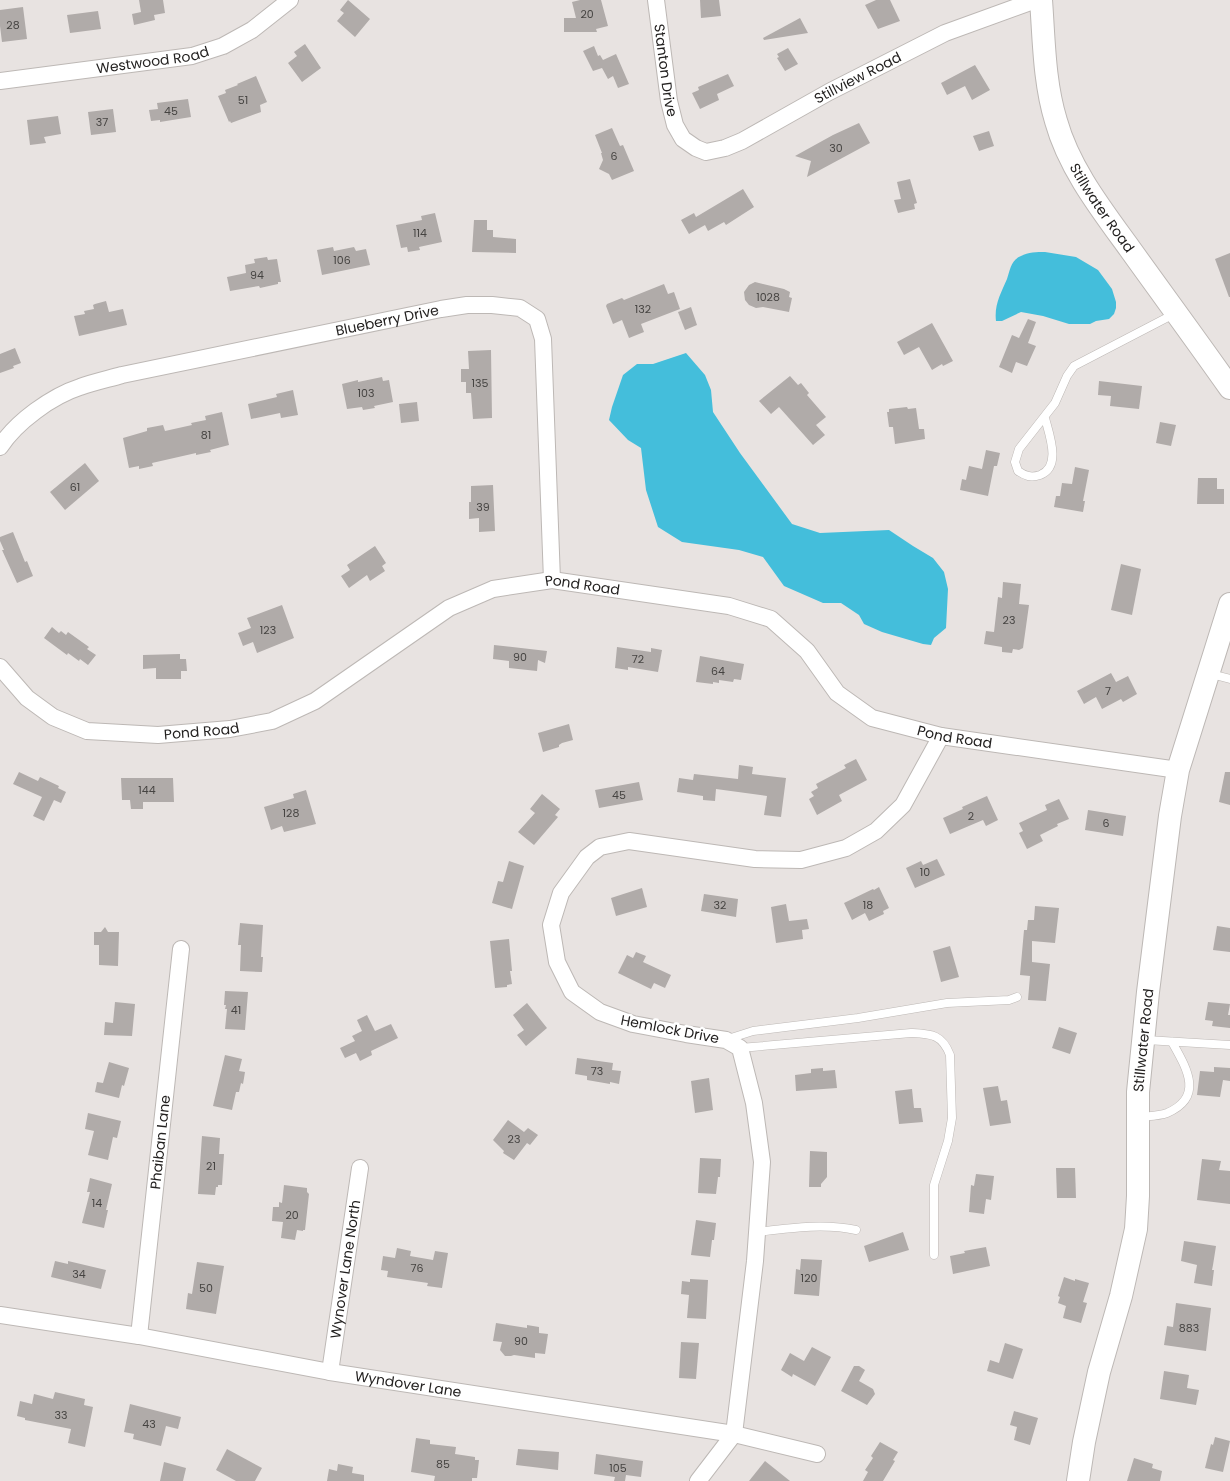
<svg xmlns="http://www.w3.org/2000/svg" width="1230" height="1481" font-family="Poppins,sans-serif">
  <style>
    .water { fill: #44bedb }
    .building { fill: #b0aba9 }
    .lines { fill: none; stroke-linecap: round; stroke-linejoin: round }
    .lane-casing { stroke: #bdb8b5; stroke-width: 9 }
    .street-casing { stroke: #bdb8b5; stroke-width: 18 }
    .secondary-casing { stroke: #bdb8b5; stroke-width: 24 }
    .lane { stroke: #fff; stroke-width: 8 }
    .street { stroke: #fff; stroke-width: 16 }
    .secondary { stroke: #fff; stroke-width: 22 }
    .labels { text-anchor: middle; stroke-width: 5; stroke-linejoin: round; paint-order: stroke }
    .number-label { font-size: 11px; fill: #464442 }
    .street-label { font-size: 14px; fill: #232120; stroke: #fff }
  </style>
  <rect width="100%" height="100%" fill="#e8e3e1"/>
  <g class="water">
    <path d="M1045 252 1076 257 1098 270 1112 289 1116 302V308L1114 314 1109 319 1096 321 1090 324H1069L1043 316 1021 312 1002 321H996C994 305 1001 293 1007 279 1010 270 1011 260 1021 256 1028 252 1037 252 1045 252Z"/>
    <path d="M686 353 705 375 711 390 713 412 740 453 792 524 820 533 889 530 913 546 933 558 944 572 948 589 946 628 934 638 931 645 923 644 882 632 864 624 859 615 841 603H823L784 586 763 557 739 550 682 542 658 527 646 490 641 448 628 440 609 420 612 407 623 375 637 364H653Z"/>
  </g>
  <g class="building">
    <path d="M139 0H163L165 13 154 15 155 20 134 25 132 14 141 12Z"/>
    <path d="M348 0 370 19 355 37 337 21 344 13 340 10Z"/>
    <path d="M580 0H601L608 26 596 29 597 32H564V18H576L572 2Z"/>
    <path d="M700 0H719L721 16 701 18Z"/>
    <path d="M876 0H890L900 21 878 29 865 5Z"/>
    <path d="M23 7 27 39 2 42 0 26V10Z"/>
    <path d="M98 11 101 29 70 33 67 15Z"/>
    <path d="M800 18 808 33 764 40 763 38Z"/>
    <path d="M305 44 321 68 302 82 288 63 297 56 294 52Z"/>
    <path d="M594 46 598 56 600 55 603 60 616 54 629 84 618 88 613 76 608 79 602 68 593 71 583 51Z"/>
    <path d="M788 48 798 64 785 71 777 58 779 57 777 54Z"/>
    <path d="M975 65 990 90 972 100 965 86 947 95 941 83Z"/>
    <path d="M728 74 734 86 717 94 719 100 700 109 692 93 699 90 698 87Z"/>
    <path d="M256 76 267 102 260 105 261 112 231 123 230 121 229 122 218 96 226 93 225 90 238 85 237 84Z"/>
    <path d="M188 99 191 117 160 122V120L151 121 149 110 158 109 157 103Z"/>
    <path d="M113 109 116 132 91 135 88 112Z"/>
    <path d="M58 116 61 134 44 137 46 143 30 145 27 120Z"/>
    <path d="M859 123 870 143 807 177 811 161 795 156 833 135Z"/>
    <path d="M612 128 620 146 623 145 634 171 612 180 609 174 599 169 603 160 601 153H602L595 135Z"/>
    <path d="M989 131 994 146 979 151 973 136Z"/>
    <path d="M910 179 917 203 914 204 915 209 898 213 894 200 901 199 897 182Z"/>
    <path d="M743 189 754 207 726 225 724 222 708 231 705 225 689 234 681 220 694 213 696 217Z"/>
    <path d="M435 213 442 242 419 247 420 250 408 252 407 247 401 248 396 225 422 220 421 216Z"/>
    <path d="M474 220H487V230H493V237L516 239V253L472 252Z"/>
    <path d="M333 247 334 251 354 247 356 251 366 249 370 265 322 275 317 250Z"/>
    <path d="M1230 253V297H1229L1215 259Z"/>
    <path d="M267 257 268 260 277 259 281 282H278V284L260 288 259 286 230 291 227 277 246 273 245 265 255 263 254 259Z"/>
    <path d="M755 282 784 289 790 292 789 297 792 298 789 312 763 307 756 308 749 305 745 300 744 292 749 285Z"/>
    <path d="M664 284 668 294 674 292 680 309 641 324 644 332 629 338 622 320 613 324 606 306 607 304 622 298 624 300Z"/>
    <path d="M106 301 109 312 123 309 127 325 79 336 74 316 85 314 84 311 94 309 93 305 95 304Z"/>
    <path d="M691 307 697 325 685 330 678 312Z"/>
    <path d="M1028 319 1036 322 1028 343 1036 346 1027 366 1016 362 1012 373 999 367 1012 335 1019 338Z"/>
    <path d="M932 323 953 361 943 366 942 364 932 370 919 347 904 355 897 342Z"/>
    <path d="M15 348 21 363 13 366 14 368 0 373V354Z"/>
    <path d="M491 350 492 418 473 419 471 393H466V382H461V369H469L468 351Z"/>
    <path d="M790 376 798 385 801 383 809 393 807 395 826 417 816 425 825 435 813 445 779 407 771 414 759 401Z"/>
    <path d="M382 377 383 381 389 380 393 402 374 406 375 408 363 410 362 407 347 409 342 384 358 380V382Z"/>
    <path d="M1099 381 1142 386 1139 409 1110 406 1111 396 1098 395Z"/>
    <path d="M293 390 298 415 281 418 280 413 251 419 248 404 277 397 276 394Z"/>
    <path d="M417 402 419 421 401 423 399 404Z"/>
    <path d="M907 407 908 409 916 408 919 429H924L925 439 895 444 893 427H889L887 412H889V409Z"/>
    <path d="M222 412 229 445 210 450 211 452 196 455V453L152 463 153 466 139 469V466L129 468 123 438 147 431V428L163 425 165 431 192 425 191 423 206 420 205 416Z"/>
    <path d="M1160 422 1176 425 1171 446 1156 443Z"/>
    <path d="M986 450 1000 453 997 466H994L988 496 960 490 962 479 966 480 969 466 982 469Z"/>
    <path d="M85 463 99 481 65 510 50 492Z"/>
    <path d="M1075 467 1089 470 1083 501H1085L1083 512 1054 507 1056 496H1060L1062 483 1072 484Z"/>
    <path d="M1198 478H1217V489H1224V504H1197Z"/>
    <path d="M493 485 495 531 479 532V518L469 519V502H471V486Z"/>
    <path d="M13 532 25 562 27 561 33 576 17 583 2 550H4L0 541V537Z"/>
    <path d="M375 546 386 563 382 566 385 571 370 581 367 575 349 588 341 576 350 570 347 565Z"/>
    <path d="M1121 564 1141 569 1132 615 1111 610Z"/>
    <path d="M1003 582 1021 584 1019 604 1029 605 1023 648 1019 650 1013 649 1012 653 1002 652V647L984 644 986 631 994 632 998 597 1002 598Z"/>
    <path d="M282 605 294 638 257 653 253 642 243 646 238 633 251 628 247 618Z"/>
    <path d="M52 627 59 633 61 631 66 635 68 632 89 647 87 649 96 655 88 665 80 659 79 661 68 653 67 655 44 638Z"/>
    <path d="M494 645 547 651 545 663 538 660 537 671 509 668V661L493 659Z"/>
    <path d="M617 647 651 652V648L662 650 658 672 628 667V670L615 668Z"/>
    <path d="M180 654V659H186L187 671H181V679H156V668L143 669V655Z"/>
    <path d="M700 656 744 664 741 680 734 679 733 682 719 680V683L713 682V684L696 682Z"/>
    <path d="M1111 673 1116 682 1128 676 1137 694 1123 702 1121 699 1102 709 1096 697 1084 704 1077 691Z"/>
    <path d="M569 724 573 740 562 743 559 745V747L543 752 538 733Z"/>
    <path d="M856 759 867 780 839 795 842 801 817 815 809 799 814 796 811 792 818 788 816 784 846 768 844 765Z"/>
    <path d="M739 765 753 767 752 774 786 778 781 817 764 815 767 796 716 789 715 801 703 800V796L677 792 679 778 693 780 694 774 738 779Z"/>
    <path d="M19 772 38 781 40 777 59 786 58 788 66 792 61 803 54 800 44 821 33 816 42 797 13 784Z"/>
    <path d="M1225 772H1230V805L1219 802Z"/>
    <path d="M121 778H173L174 802H143V809H131L130 800H122Z"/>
    <path d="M639 782 643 800 599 808 595 790Z"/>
    <path d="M306 790 316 824 284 832 282 826 271 830 264 807 294 798 293 794Z"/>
    <path d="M542 794 560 809 555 815 558 817 534 845 518 832 535 813 530 809Z"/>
    <path d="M987 796 998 820 986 826 983 820 950 834 943 818 963 809 962 807Z"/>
    <path d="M1059 799 1069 819 1057 824 1058 826 1040 835 1043 841 1027 849 1019 833 1023 831 1019 823 1047 810 1045 805Z"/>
    <path d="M1088 810 1126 816 1123 836 1085 830Z"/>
    <path d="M937 859 945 875 915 888 906 868 921 861 923 865Z"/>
    <path d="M509 861 524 866 512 909 492 903 498 881 503 882Z"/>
    <path d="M879 887 889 908 883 911 884 914 869 921 865 913 852 920 844 903 873 889 874 890Z"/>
    <path d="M642 888 647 907 616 916 611 898Z"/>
    <path d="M704 894 738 899 736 917 701 911Z"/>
    <path d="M786 904 789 921 807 919 809 929 802 930 803 939 776 943 771 907Z"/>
    <path d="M1035 906 1059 908 1055 943 1032 941V962L1050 964 1046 1001 1028 1000 1030 976 1020 975 1024 930H1027L1028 920H1034Z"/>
    <path d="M240 923 263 925 261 957H263L262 972 240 971 241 945H238Z"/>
    <path d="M1217 926 1230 928V952L1213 950Z"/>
    <path d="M105 927 108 932H119L118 966 99 965V945H94V932H101Z"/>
    <path d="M509 939 512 971H510L512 984 507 985V987L495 988 490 941Z"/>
    <path d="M950 946 959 977 941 982 933 951Z"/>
    <path d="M636 952 646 956 643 962 671 975 665 988 654 983 651 989 618 973 627 955 633 958Z"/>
    <path d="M225 991 248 992 245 1030 225 1029 227 1009H225L226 1005H224Z"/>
    <path d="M115 1002 135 1004 132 1036 104 1035 105 1022 113 1023Z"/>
    <path d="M1208 1002 1230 1004 1228 1015H1230V1028L1212 1026 1213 1021 1205 1020Z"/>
    <path d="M527 1003 547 1028 526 1046 517 1035 524 1030 513 1015Z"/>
    <path d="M367 1015 375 1031 391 1024 398 1038 371 1051 372 1055 360 1061 356 1053 345 1058 340 1048 355 1041 352 1036 362 1031 357 1020Z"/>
    <path d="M1059 1027 1077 1033 1070 1054 1052 1048Z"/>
    <path d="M225 1055 242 1059 239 1071 245 1072 243 1084 241 1083 239 1092H236L232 1110 213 1106Z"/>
    <path d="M577 1058 613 1063 612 1070 621 1071 619 1084 610 1082V1084L587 1080V1076L575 1074Z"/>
    <path d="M109 1062 129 1068 124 1086 122 1085 119 1098 95 1092 97 1082 103 1083Z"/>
    <path d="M1214 1067 1230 1068V1081L1223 1080 1220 1097 1197 1095 1200 1071 1214 1072Z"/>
    <path d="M823 1068V1071L835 1070 837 1088 796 1091 795 1075 811 1073V1069Z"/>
    <path d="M709 1078 713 1110 695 1113 691 1081Z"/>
    <path d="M998 1086 1001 1101 1007 1100 1011 1123 990 1126 983 1088Z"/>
    <path d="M912 1089 914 1108H921L923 1122 899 1124 895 1091Z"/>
    <path d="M88 1113 121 1121 117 1138 113 1137 108 1160 88 1155 94 1131 85 1129Z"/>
    <path d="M508 1120 524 1132 528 1128 538 1135 530 1145 527 1143 514 1160 503 1153 504 1151 493 1140Z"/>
    <path d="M202 1136 220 1138 219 1154H224L222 1185H218V1187H216L215 1195 198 1194Z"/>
    <path d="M810 1151 827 1152V1177L821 1184V1187H809Z"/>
    <path d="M700 1158 721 1159 720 1177H718L716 1194 698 1193Z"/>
    <path d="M1202 1159 1221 1161 1219 1170 1230 1171V1204L1197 1200Z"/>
    <path d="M1056 1168H1075L1076 1198H1057Z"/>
    <path d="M976 1174 994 1176 991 1200 986 1199 984 1214 969 1212 971 1185 974 1186Z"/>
    <path d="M90 1178 112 1184 106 1210H108L104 1228 82 1223 90 1192H87Z"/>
    <path d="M284 1185 307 1188V1192L309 1194 305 1230H303V1231L297 1230 295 1240 281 1238 283 1222 272 1221 273 1207H279V1202L282 1203Z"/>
    <path d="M696 1220 716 1223 714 1240H712L710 1257 691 1255Z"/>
    <path d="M903 1232 909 1250 869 1262 864 1246Z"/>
    <path d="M1184 1241 1216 1246 1213 1265 1212 1270H1214L1212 1286 1194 1283 1197 1265 1181 1261Z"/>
    <path d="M986 1247 990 1266 953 1274 950 1256 965 1253 964 1251Z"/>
    <path d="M397 1248 411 1251 410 1256 433 1260 435 1251 448 1253 442 1288 427 1286 428 1283 387 1277 388 1271 381 1270 383 1256 395 1258Z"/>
    <path d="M801 1259 822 1260 819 1296 794 1294 796 1269 800 1270Z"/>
    <path d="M55 1261 68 1264V1261L106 1270 101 1289 51 1277Z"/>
    <path d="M197 1262 224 1266 216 1314 186 1309 188 1293 192 1294Z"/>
    <path d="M1064 1277 1075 1281V1279L1089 1283 1083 1302 1087 1303 1081 1323 1063 1318 1066 1306 1058 1303 1060 1297 1058 1296Z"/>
    <path d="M690 1279 708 1280 706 1319 687 1318 689 1295 681 1294 682 1281 690 1282Z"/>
    <path d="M1176 1303 1211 1308 1206 1351 1164 1345 1167 1326 1173 1327Z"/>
    <path d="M496 1323 527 1328V1325L539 1327V1333L548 1334 545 1354 535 1353V1358L514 1355 511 1356H505L500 1350 502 1342 493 1341Z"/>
    <path d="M681 1342 699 1343 696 1379 679 1378Z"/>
    <path d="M1005 1343 1023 1349 1013 1379 987 1371 990 1360 999 1363Z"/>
    <path d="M812 1347 831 1357 815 1386 793 1374 792 1377 781 1370 790 1353 804 1361Z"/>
    <path d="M854 1366H859L865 1370 859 1381 873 1389 875 1394 867 1405 841 1391Z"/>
    <path d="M1164 1371 1189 1375 1187 1388 1199 1390 1196 1405 1160 1399Z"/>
    <path d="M55 1392 85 1399 84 1405 93 1407 85 1447 68 1443 71 1429 25 1420V1418L17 1416 20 1401 32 1404 34 1394 53 1399Z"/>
    <path d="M130 1404 181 1417 178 1429 166 1426 161 1446 133 1439 134 1434 124 1432Z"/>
    <path d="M1014 1411 1038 1418 1030 1445 1014 1440 1017 1427 1010 1425Z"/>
    <path d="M1215 1437 1230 1441 1223 1472 1205 1468 1211 1444 1213 1445Z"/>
    <path d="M416 1438 430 1440V1444L456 1447 455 1454 475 1457V1460H479L477 1478H472V1481H434L435 1476 411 1472Z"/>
    <path d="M880 1442 898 1452 893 1460 895 1461 883 1481H863L868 1472 865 1470 873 1458 871 1456Z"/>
    <path d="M227 1449 262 1468 255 1481H236L216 1470Z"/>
    <path d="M518 1449 559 1452 558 1470 516 1465Z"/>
    <path d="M596 1454 643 1461 641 1477 626 1475 625 1481H614L615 1477 594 1474Z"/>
    <path d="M1134 1458 1153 1464 1152 1468 1162 1471 1160 1481H1127Z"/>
    <path d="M765 1461 790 1481H749Z"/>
    <path d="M164 1462 186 1468 183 1481H160Z"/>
    <path d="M338 1464 353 1467 352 1473 364 1475V1481H327L329 1469 337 1471Z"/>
  </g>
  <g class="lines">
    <g class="lane-casing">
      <g id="lane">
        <path d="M1045 418C1049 434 1062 467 1040 475 1031 478 1025 476 1018 471L1015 462 1019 449 1055 403 1067 376 1074 366 1174 314"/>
        <path d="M1211 674 1230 679"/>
        <path d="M728 1039 753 1031 858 1018 947 1003 1009 1000 1017 997"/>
        <path d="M1146 1040 1230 1045"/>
        <path d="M740 1048 911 1033C931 1034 942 1034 950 1055L952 1118 948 1141 934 1185V1255"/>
        <path d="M1140 1117C1149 1116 1159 1116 1167 1113 1205 1097 1186 1067 1172 1042"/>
        <path d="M757 1232C790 1228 824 1223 856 1230"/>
      </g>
    </g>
    <g class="street-casing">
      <g id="street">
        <path id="s1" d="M656 0 669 101 675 125 683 139 696 148 706 152 725 148 742 141 829 92 945 33 1036 0"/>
        <path id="s2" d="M0 81 192 56 223 46 252 30 290 0"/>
        <path id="s3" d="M0 447C16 422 52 396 80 387 94 382 108 379 122 375L441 309 467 305H492L520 308 537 319 543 339 552 580"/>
        <path id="s4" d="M0 667 27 698 53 717 87 731 158 735 230 729 272 721 315 701 449 608 493 589 552 580 729 606 771 619 807 651 837 693 872 718 941 736 1178 770"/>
        <path id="s5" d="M0 1315 139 1336 330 1372 734 1434 817 1454"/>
        <path id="s6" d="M139 1336 181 949"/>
        <path id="s7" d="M330 1372 360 1168"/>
        <path d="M698 1481 734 1434 755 1261 762 1162 754 1103 740 1048 726 1040 686 1034 633 1024 600 1012 572 992 557 962 551 925 561 893 587 857 600 847 629 841 755 859 801 860 846 848 876 831 903 805 941 736"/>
      </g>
    </g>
    <g class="secondary-casing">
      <g id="secondary">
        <path id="s8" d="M1041 0C1044 40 1044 82 1056 121 1069 168 1101 209 1130 249 1163 295 1197 341 1230 388"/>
        <path id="s9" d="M1078 1481 1084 1442 1099 1372 1121 1296 1136 1229 1138 1196V1092L1148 992 1170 816 1178 770 1230 604"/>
      </g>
    </g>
    <use href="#lane" class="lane"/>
    <use href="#street" class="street"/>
    <use href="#secondary" class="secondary"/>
  </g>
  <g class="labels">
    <g class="number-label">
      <text x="587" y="18">20</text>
      <text x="13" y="29">28</text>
      <text x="243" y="104">51</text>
      <text x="171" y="115">45</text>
      <text x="102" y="126">37</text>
      <text x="836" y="152">30</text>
      <text x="614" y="160">6</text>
      <text x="420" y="237">114</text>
      <text x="342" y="264">106</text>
      <text x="257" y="279">94</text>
      <text x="768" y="301">1028</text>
      <text x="643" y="313">132</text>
      <text x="480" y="387">135</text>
      <text x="366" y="397">103</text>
      <text x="206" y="439">81</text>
      <text x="75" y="491">61</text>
      <text x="483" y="511">39</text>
      <text x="1009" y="624">23</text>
      <text x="268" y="634">123</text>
      <text x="520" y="661">90</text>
      <text x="638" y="663">72</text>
      <text x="718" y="675">64</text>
      <text x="1108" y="695">7</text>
      <text x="147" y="794">144</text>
      <text x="619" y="799">45</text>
      <text x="291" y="817">128</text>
      <text x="971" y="820">2</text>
      <text x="1106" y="827">6</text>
      <text x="925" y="876">10</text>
      <text x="720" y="909">32</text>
      <text x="868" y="909">18</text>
      <text x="236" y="1014">41</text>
      <text x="597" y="1075">73</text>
      <text x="514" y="1143">23</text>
      <text x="211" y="1170">21</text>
      <text x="97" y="1207">14</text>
      <text x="292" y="1219">20</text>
      <text x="417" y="1272">76</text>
      <text x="79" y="1278">34</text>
      <text x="809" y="1282">120</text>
      <text x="206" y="1292">50</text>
      <text x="1189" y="1332">883</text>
      <text x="521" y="1345">90</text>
      <text x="61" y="1419">33</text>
      <text x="149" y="1428">43</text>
      <text x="443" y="1468">85</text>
      <text x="618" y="1472">105</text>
    </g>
    <g class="street-label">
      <text dy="5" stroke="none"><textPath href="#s2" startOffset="154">Westwood Road</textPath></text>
      <text dy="5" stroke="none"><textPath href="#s1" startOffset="71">Stanton Drive</textPath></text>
      <text dy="5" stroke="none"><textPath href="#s1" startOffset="339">Stillview Road</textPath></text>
      <text dy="5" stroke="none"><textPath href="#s8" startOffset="221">Stillwater Road</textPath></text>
      <text dy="5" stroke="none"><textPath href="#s3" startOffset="416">Blueberry Drive</textPath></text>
      <text dy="5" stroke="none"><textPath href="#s4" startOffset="645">Pond Road</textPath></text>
      <text dy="5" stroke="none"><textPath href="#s4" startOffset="225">Pond Road</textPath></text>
      <text dy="5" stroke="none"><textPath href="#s4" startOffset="1065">Pond Road</textPath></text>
      <text transform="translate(670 1029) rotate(11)" y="5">Hemlock Drive</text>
      <text dy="5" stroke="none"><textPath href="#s9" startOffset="448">Stillwater Road</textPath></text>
      <text dy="5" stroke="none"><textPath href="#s6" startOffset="195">Phaiban Lane</textPath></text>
      <text dy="5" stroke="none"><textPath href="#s7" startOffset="104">Wynover Lane North</textPath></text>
      <text dy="5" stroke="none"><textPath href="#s5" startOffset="414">Wyndover Lane</textPath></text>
    </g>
  </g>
</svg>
